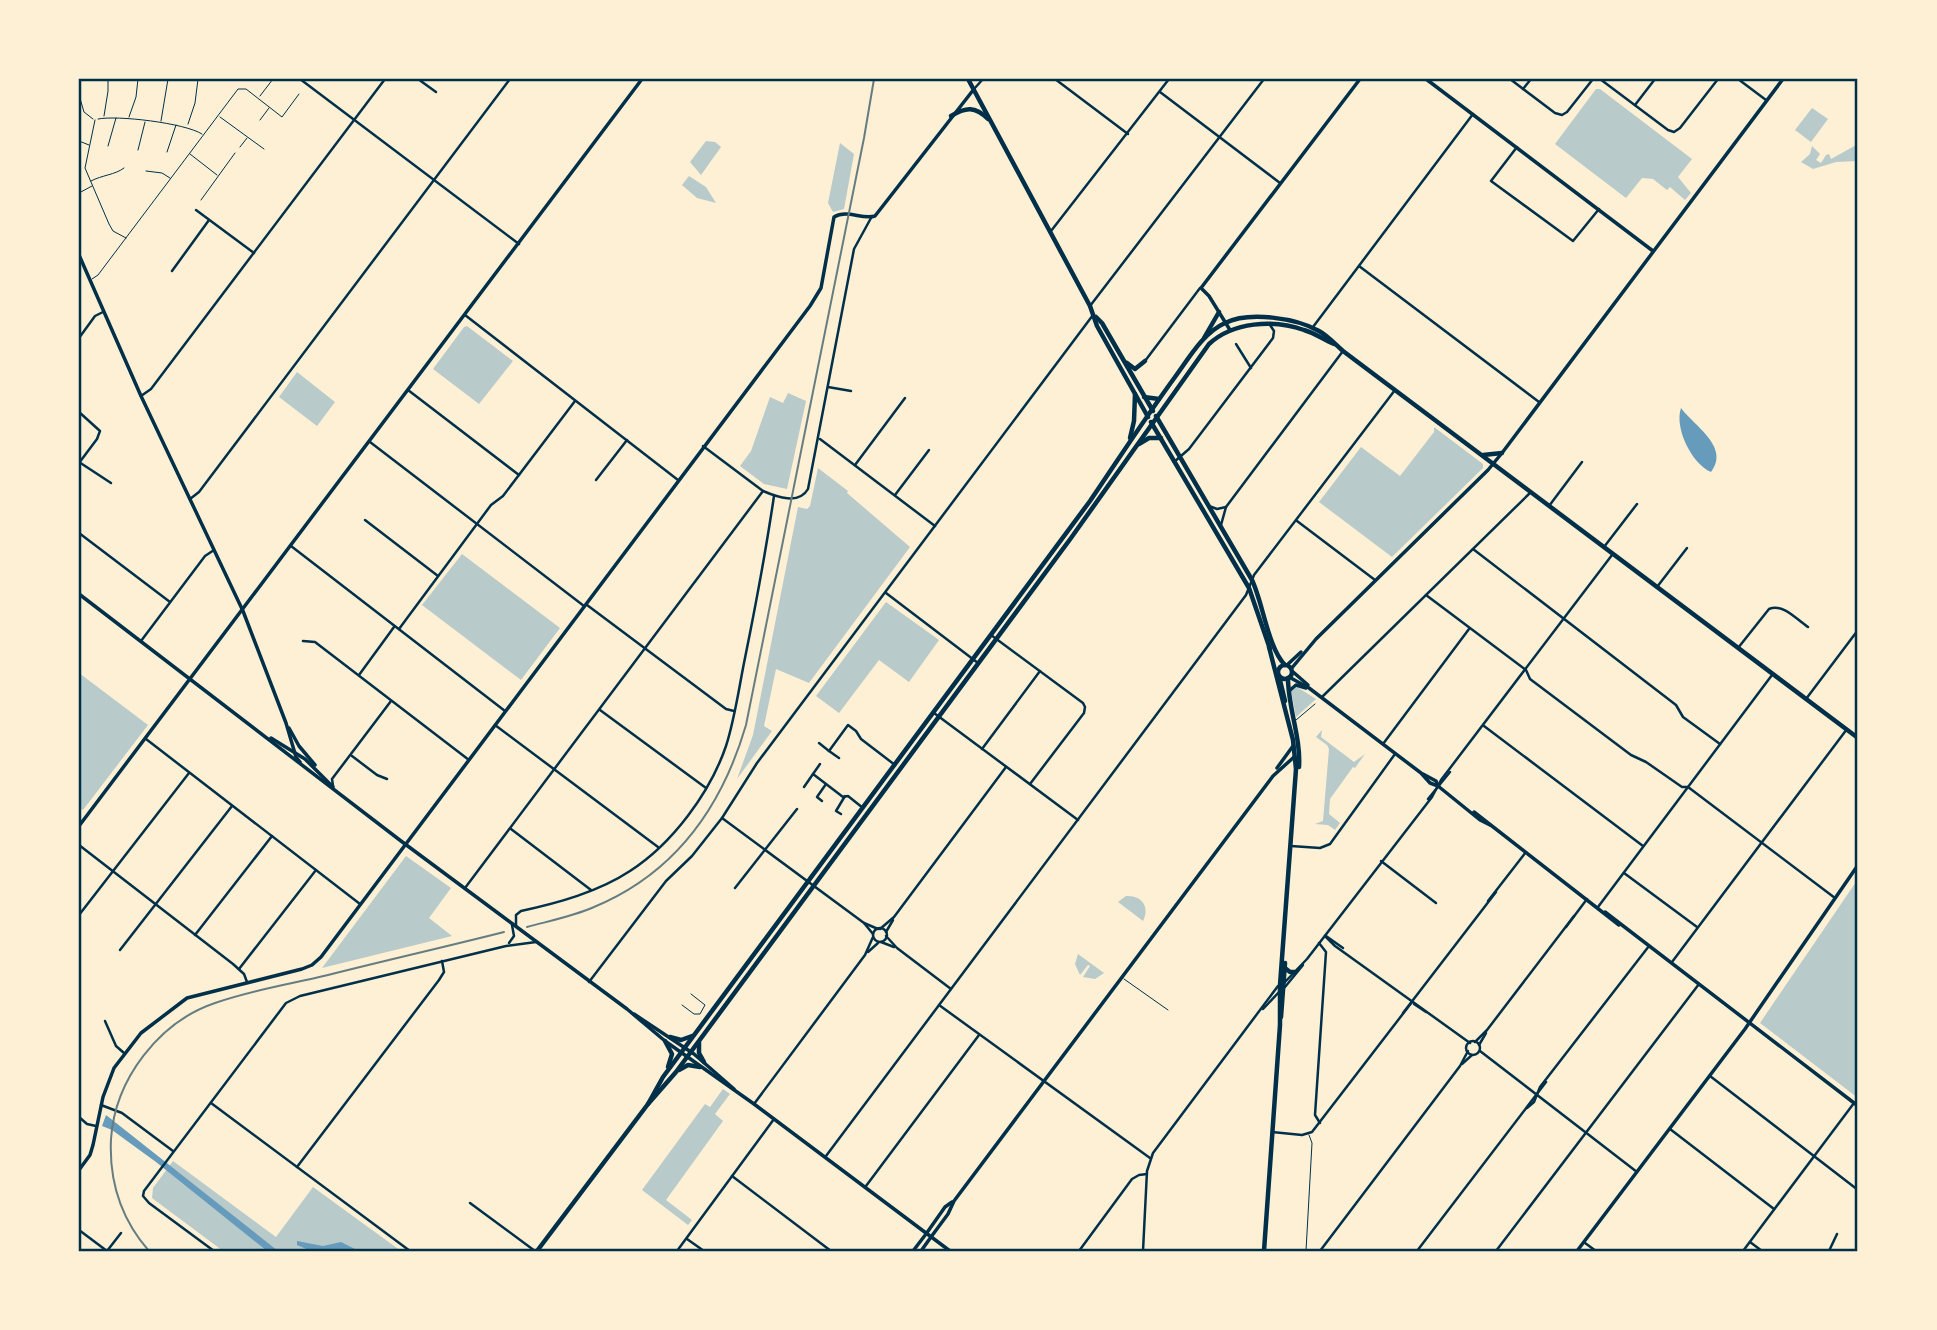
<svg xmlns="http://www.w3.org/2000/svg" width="1937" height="1330" font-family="Merriweather,serif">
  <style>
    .green { fill: #b9caca }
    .water { fill: #669bbc }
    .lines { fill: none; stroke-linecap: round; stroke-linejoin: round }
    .stream { stroke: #669bbc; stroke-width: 2 }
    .service { stroke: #003049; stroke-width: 1 }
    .minor { stroke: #003049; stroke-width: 2.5 }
    .tertiary { stroke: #003049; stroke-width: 3.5 }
    .secondary { stroke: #003049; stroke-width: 3.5 }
    .primary { stroke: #003049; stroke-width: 4.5 }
    .trunk { stroke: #003049; stroke-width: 4.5 }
    .rail { stroke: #657d81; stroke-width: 2 }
    .neatline { fill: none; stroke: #003049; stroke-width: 2.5 }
  </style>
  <rect width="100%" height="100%" fill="#fdf0d5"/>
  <g class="green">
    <path d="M1596 89H1600L1692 159 1678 177 1691 193 1685 200 1670 187 1667 190 1653 179 1642 178 1626 198 1555 144Z"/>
    <path d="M1812 108 1828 119 1811 142 1795 130Z"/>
    <path d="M706 141 715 142 721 147 701 175 690 162Z"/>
    <path d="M840 143 854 154 844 209 833 212 828 203Z"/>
    <path d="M1858 144V161L1836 162 1813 169 1801 162 1810 154 1812 146 1820 154 1816 160 1821 163 1826 155 1829 154 1831 159Z"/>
    <path d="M689 176 706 187 716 203 697 198 682 185Z"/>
    <path d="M467 326 513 361 479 404 433 369 464 327Z"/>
    <path d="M297 372 335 402 317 426 279 397Z"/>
    <path d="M788 393 806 401 787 489 764 484 740 466 751 451 770 397 783 403Z"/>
    <path d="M1434 427 1483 464V468L1392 557 1319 502 1361 447 1400 476 1434 432Z"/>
    <path d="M818 468 848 491 847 493 910 547 809 683 776 669 764 726 772 731 737 779 753 735 798 507 807 509 810 506Z"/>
    <path d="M462 554 560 628 521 680 422 605Z"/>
    <path d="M886 602 939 640 909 682 879 660 839 713 816 696Z"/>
    <path d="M79 673 148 725 83 810 79 807Z"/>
    <path d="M1297 687 1316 699 1296 717 1291 691Z"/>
    <path d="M1322 730 1321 737 1354 762 1365 754 1355 768 1353 767 1330 799 1329 814 1340 823 1335 830 1328 825 1315 824 1323 821 1329 749 1327 745 1316 737Z"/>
    <path d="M406 856 451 888 429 918 452 936 322 968Z"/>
    <path d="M1858 879V1098L1760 1023Z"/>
    <path d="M1126 896C1142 895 1150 907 1143 921L1118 902Z"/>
    <path d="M1078 954 1104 973 1095 979 1083 977 1090 966 1088 965 1080 975 1075 964Z"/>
    <path d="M723 1089 730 1094 715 1114 723 1121 666 1200 692 1220 688 1225 642 1190 705 1104 710 1107Z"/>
    <path d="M173 1161 276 1237 313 1187 401 1251H223L152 1198 153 1188Z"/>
  </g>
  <g class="water">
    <path d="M1681 408C1693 425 1731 447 1711 472 1692 464 1674 428 1681 408Z"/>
    <path d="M106 1115 278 1251H267L156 1162 112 1130 102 1126Z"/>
    <path d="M297 1241 323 1246 341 1242 359 1251H311L297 1245Z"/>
  </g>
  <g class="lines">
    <path class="stream" d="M79 1088 80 1091"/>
    <g class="service">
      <path d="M79 95 84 112 93 119"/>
      <path d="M260 96 273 79"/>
      <path d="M104 116 108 91V79"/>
      <path d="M129 117 136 97 138 79"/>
      <path d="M220 117 264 149"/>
      <path d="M98 119C117 115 185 123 202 134"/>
      <path d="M95 120 85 168 109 224 113 231 126 238"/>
      <path d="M260 120 269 108"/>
      <path d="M161 121 168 79"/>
      <path d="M188 124 195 103 198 79"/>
      <path d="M79 141 89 145"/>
      <path d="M108 146 116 118"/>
      <path d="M240 147 247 138"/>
      <path d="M138 150 145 122"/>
      <path d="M167 152 176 125"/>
      <path d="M190 154 217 175"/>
      <path d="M146 171 162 173 170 178"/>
      <path d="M91 181C102 175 115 175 124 168"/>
      <path d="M79 193 92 186"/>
      <path d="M201 200 235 153"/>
      <path d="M92 279 98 275 238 89H246L282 117 299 94"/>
      <path d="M1296 720 1315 704"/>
      <path d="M1124 979 1168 1010"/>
      <path d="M682 1005 694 1014H700L705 1005 691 994"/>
      <path d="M1306 1251 1312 1143 1309 1135"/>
    </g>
    <g class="minor">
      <path d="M300 79 519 244"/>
      <path d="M418 79 436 92"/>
      <path d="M1055 79 1128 134"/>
      <path d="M1510 79 1555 113 1562 115 1567 112 1593 79"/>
      <path d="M1600 79 1668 130 1674 132 1680 128 1718 79"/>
      <path d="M1738 79 1766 100"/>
      <path d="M974 89 983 79"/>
      <path d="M1523 89 1531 79"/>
      <path d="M1160 92 1280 183"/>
      <path d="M1635 105 1655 79"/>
      <path d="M1517 147 1491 181 1573 241 1599 209"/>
      <path d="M196 210 254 253"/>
      <path d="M1051 231 1169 79"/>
      <path d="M1359 266 1539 402"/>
      <path d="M172 271 209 220"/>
      <path d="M1090 306 1264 79"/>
      <path d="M465 315 678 480"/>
      <path d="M1313 327 1473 114"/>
      <path d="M79 338 95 316 103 312"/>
      <path d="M1236 344 1251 368"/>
      <path d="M1145 361 1200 288"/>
      <path d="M828 387 851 391"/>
      <path d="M408 390 519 475"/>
      <path d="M141 396 151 389 385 79"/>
      <path d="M79 412 100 431 97 439 79 463"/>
      <path d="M820 439 935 526"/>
      <path d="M370 442 584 606"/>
      <path d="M703 446 763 491C777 497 799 505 808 489L854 249 871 218"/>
      <path d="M79 462 111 483"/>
      <path d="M1174 462 1189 449 1273 338 1274 331 1270 325"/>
      <path d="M855 465 905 398"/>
      <path d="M596 480 627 440"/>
      <path d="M895 495 929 450"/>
      <path d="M190 499 199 492 510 79"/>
      <path d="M1209 506 1217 509 1226 507"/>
      <path d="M1549 506 1582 462"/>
      <path d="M365 520 438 576"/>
      <path d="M1297 521 1375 580"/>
      <path d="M1221 525 1226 507 1343 351"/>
      <path d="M79 533 170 602"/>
      <path d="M291 546 505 711"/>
      <path d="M1604 547 1637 504"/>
      <path d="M1473 549 1676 705 1683 717 1720 744"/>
      <path d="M1657 587 1687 548"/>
      <path d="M886 593 978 663"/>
      <path d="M1426 595 1526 670 1530 679 1631 755 1646 762 1682 787H1688L1835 898"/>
      <path d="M587 605 726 709 734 711"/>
      <path d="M399 629 491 505 503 496 575 401"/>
      <path d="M991 635 1083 703 1085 707 1084 713 1030 784"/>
      <path d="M141 641 205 556 214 550"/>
      <path d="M303 641 315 642 469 760"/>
      <path d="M1738 648 1769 609C1783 603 1796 619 1808 627"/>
      <path d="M359 675 394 627"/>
      <path d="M1322 697 1531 492"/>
      <path d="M1806 699 1858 630"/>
      <path d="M600 710 706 788"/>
      <path d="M934 713 1078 820"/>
      <path d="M495 725 658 847"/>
      <path d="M1484 726 1643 846"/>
      <path d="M146 739 360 904"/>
      <path d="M819 743 829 751"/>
      <path d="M1383 744 1469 629"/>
      <path d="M982 749 1040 671"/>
      <path d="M352 756 377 775 387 779"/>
      <path d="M839 758 829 751 848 725 856 731 861 739 895 765"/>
      <path d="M813 774 820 764"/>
      <path d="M333 786 332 779 391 701"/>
      <path d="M804 787 813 774 843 797 848 796 863 808"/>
      <path d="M1428 799 1450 772"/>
      <path d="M822 801 817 797 826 784"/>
      <path d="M841 814 836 811 845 796"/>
      <path d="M722 818 864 923 878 929"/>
      <path d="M511 829 591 890"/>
      <path d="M79 845 233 964 244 974 247 982"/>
      <path d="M1291 846 1320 848 1330 844 1395 754"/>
      <path d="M1381 861 1436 903"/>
      <path d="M1624 873 1697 927"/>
      <path d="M465 888 763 491"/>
      <path d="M735 888 797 809"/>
      <path d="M1488 901 1526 852"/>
      <path d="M1598 907 1772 675"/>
      <path d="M79 915 189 773"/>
      <path d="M864 923 873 934"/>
      <path d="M516 926V915L521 911C558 903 598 892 630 871 672 844 710 793 726 746 735 718 739 687 745 658 756 604 766 550 774 496"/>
      <path d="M1566 927 1587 899"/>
      <circle cx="880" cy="935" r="7"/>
      <path d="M880 929 894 917 1006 767"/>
      <path d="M886 932 893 920"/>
      <path d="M195 935 272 836"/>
      <path d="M886 936 897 948 951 989"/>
      <path d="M1325 936 1335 946 1470 1043"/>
      <path d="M1326 936 1343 948"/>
      <path d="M881 942 894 947"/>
      <path d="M509 943 514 936 512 925"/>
      <path d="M1319 943 1326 952 1315 1115 1320 1123"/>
      <path d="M120 950 232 806"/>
      <path d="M868 952 878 943"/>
      <path d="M1672 962 1847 729"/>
      <path d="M239 969 316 870"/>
      <path d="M589 982 666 881 692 856 722 818 757 763 1093 315"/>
      <path d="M1284 983 1307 959 1432 797 1441 780 1612 555"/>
      <path d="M1285 987 1303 965"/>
      <path d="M1414 1004 1426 1012"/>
      <path d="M939 1005 1150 1158"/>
      <path d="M1263 1009 1280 991"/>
      <path d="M1403 1013 1496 892"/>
      <path d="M105 1021 116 1046 124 1053"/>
      <circle cx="1473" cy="1048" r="7"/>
      <path d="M1475 1042 1487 1030 1574 916"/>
      <path d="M1479 1045 1486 1033"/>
      <path d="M1480 1051 1637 1172"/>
      <path d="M1462 1064 1472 1055"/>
      <path d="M1710 1076 1858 1190"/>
      <path d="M211 1103 410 1251"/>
      <path d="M754 1104 865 955 873 937"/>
      <path d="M101 1105 122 1113 173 1151"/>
      <path d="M1527 1108 1534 1102 1540 1087 1649 946"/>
      <path d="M79 1117 87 1124 96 1126"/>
      <path d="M1670 1129 1774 1209"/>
      <path d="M1272 1132 1302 1135 1312 1132 1412 1002"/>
      <path d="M826 1156 1246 595 1254 575 1395 390"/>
      <path d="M297 1167 439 980 444 972 442 961"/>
      <path d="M732 1176 831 1251"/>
      <path d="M866 1186 979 1035"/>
      <path d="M470 1203 535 1251"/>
      <path d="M79 1230 107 1251"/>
      <path d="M687 1239 704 1251"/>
      <path d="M1750 1242 1762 1251"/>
      <path d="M1585 1243 1596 1251"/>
      <path d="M107 1251 121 1233"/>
      <path d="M214 1251 149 1203 143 1196 144 1191 286 1003 300 996 506 946 536 942"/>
      <path d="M677 1251 774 1119"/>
      <path d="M1079 1251 1132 1179 1139 1175 1147 1174"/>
      <path d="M1143 1251 1147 1171 1153 1153 1278 986"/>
      <path d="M1320 1251 1460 1066 1468 1051"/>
      <path d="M1417 1251 1546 1082"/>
      <path d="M1496 1251 1699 984"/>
      <path d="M1743 1251 1854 1103"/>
      <path d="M1829 1251 1837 1234"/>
    </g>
    <g class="tertiary">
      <path d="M1426 79 1653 251"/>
      <path d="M1230 330 1209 296 1201 288 1360 79"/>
      <path d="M1287 665 1301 652"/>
      <path d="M1291 669 1316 639 1488 470 1502 453"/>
      <path d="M1277 768 1293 746"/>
      <path d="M79 826 642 79"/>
      <path d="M79 1170 90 1155 93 1145 103 1097 114 1068 141 1033 187 998 302 969 312 965 321 957 810 306 821 288 834 217C847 209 862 220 875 216L974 89"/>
      <path d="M926 1234 945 1207 952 1202"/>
      <path d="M931 1237 948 1214 954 1201 1273 776 1294 757"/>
      <path d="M1577 1251 1745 1029 1858 865"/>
    </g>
    <g class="secondary">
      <path d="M79 255 141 396 243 611 286 723 296 757 300 762"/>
      <path d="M1502 453 1783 79"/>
      <path d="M79 594 401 841 627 1009 665 1041 754 1104 950 1251"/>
      <path d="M1292 671 1308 685"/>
      <path d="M1289 677 1309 688 1421 773 1430 783 1438 786 1480 820 1490 825"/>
      <path d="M1289 691 1296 685 1306 688"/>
      <path d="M289 728 299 746 315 765"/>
      <path d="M271 738 305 759 333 787"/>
      <path d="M1423 774 1436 781 1438 786"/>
      <path d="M1474 812 1619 925"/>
      <path d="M1605 912 1858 1106"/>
      <path d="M634 1014 694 1054 734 1089"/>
      <path d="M913 1251 926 1234"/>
      <path d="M921 1251 931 1237"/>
    </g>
    <g class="primary">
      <path d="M1156 416 1252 580C1263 603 1268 648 1285 665"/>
      <path d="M1151 422 1249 588 1270 649"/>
      <circle cx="1285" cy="672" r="7"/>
      <path d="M1279 676 1285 701"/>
      <path d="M1288 678C1288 708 1301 737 1299 767"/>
      <path d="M1285 968 1290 972H1295"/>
      <path d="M1281 1017 1285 963"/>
      <path d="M1264 1251 1280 1025V985L1296 769 1293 740 1269 647"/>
    </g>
    <g class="trunk">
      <path d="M968 79 1090 306 1097 326 1148 417"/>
      <path d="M951 116C966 107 975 106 988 119"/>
      <path d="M1096 317 1102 323 1153 411"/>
      <path d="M1204 338 1219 312"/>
      <path d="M1127 363 1135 369 1145 361"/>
      <path d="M1144 397 1159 399"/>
      <path d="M1130 438 1134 421 1135 394"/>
      <path d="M1139 444 1149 438H1161"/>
      <path d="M1483 455 1502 453"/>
      <path d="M670 1037 681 1040 692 1036"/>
      <path d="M665 1041 672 1054 668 1067"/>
      <path d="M699 1042V1053L704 1062"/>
      <path d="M679 1070 688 1065 700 1067"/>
      <path d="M648 1104 663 1077 1090 501C1118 460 1145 418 1175 377 1189 358 1203 333 1225 323 1249 311 1296 318 1319 331 1328 336 1335 344 1343 351L1858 738"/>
      <path d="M537 1251 648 1104 676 1072 1071 538 1209 344C1233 322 1273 319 1304 330 1315 333 1324 340 1334 344"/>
    </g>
    <g class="rail">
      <path d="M527 927C549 921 574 916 594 907 676 873 722 807 746 725L864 138 874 79"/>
      <path d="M149 1251C121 1219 109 1180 111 1139 115 1079 159 1022 215 1003 251 990 291 984 328 975 387 960 445 947 504 932"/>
    </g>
  </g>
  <rect width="1937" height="1330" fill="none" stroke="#fdf0d5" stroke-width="161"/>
  <rect x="80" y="80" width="1776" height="1170" class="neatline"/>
</svg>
